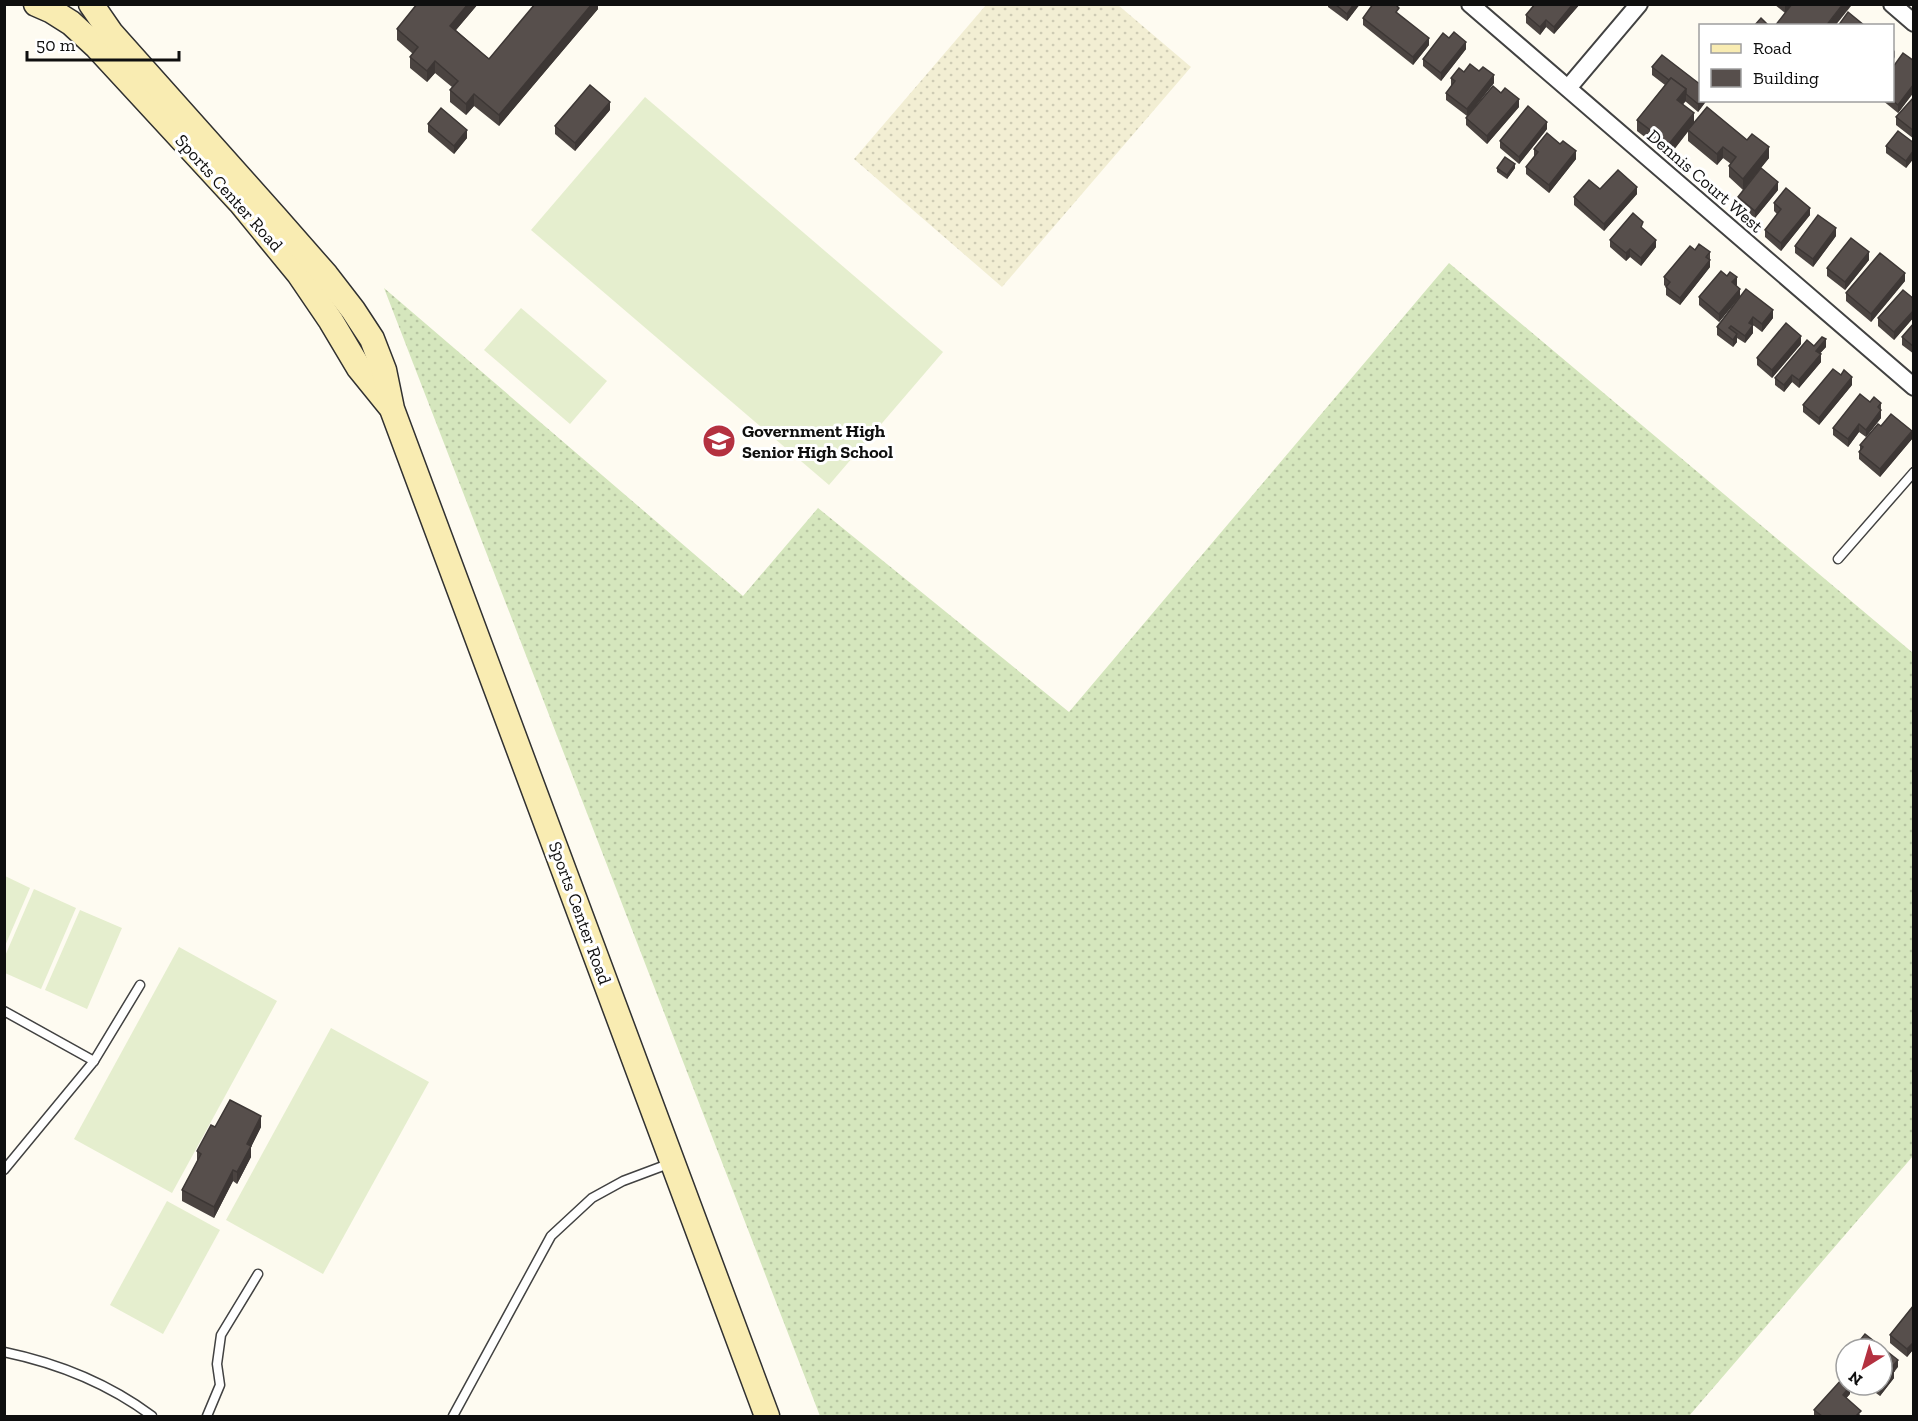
<svg xmlns="http://www.w3.org/2000/svg" width="1918" height="1421" font-family="'Zilla Slab',serif">
  <style>
    .farmland { fill: url(#farmland-dots) }
    .grass { fill: url(#grass-dots) }
    .pitch { fill: #e5eece }
    .lines { fill: none; stroke-linecap: round; stroke-linejoin: round }
    .lane-casing { stroke: #424242; stroke-width: 11 }
    .street-casing { stroke: #424242; stroke-width: 20 }
    .secondary-casing { stroke: #313131; stroke-width: 27 }
    .lane { stroke: #fff; stroke-width: 8 }
    .street { stroke: #fff; stroke-width: 16 }
    .secondary { stroke: #f9ecb2; stroke-width: 24 }
    .wall { fill: #4b4441 }
    .shaded-wall { fill: #3d3735 }
    .building { fill: #574f4c; stroke: #3d3735; stroke-width: 1.5 }
    .labels { text-anchor: middle; stroke-width: 6; stroke-linejoin: round; paint-order: stroke }
    .street-label { font-size: 18px; fill: #0f0f0f; stroke: #fff }
    .poi-label { font-size: 18px; font-weight: bold; fill: #0f0f0f; stroke: #fff; text-anchor: start }
  </style>
  <defs>
    <pattern id="farmland-dots" width="8" height="8" patternUnits="userSpaceOnUse" patternTransform="scale(1.5)"><rect width="8" height="8" fill="#f2eed3"/><path d="M2 2h.1M6 6h.1" fill="none" stroke="#cecbb4" stroke-width="1.8" stroke-linecap="round"/></pattern>
    <pattern id="grass-dots" width="8" height="8" patternUnits="userSpaceOnUse" patternTransform="scale(1.5)"><rect width="8" height="8" fill="#d5e6bd"/><path d="M2 2h.1M6 6h.1" fill="none" stroke="#b6c4a1" stroke-width="1.8" stroke-linecap="round"/></pattern>
  </defs>
  <rect width="100%" height="100%" fill="#fefbf1"/>
  <path class="farmland" d="M986 5H1118L1191 67 1002 287 854 159Z"/>
  <path class="grass" d="M1449 263 1913 653V1156L1689 1416H820L384 288 743 596 818 508 1069 712Z"/>
  <g class="pitch">
    <path d="M645 97 943 352 829 485 531 230Z"/>
    <path d="M521 308 607 381 570 424 484 350Z"/>
    <path d="M5 876 30 888 5 946Z"/>
    <path d="M34 889 76 908 41 989 5 973V956Z"/>
    <path d="M80 910 122 928 87 1009 45 990Z"/>
    <path d="M179 947 277 1001 172 1193 74 1139Z"/>
    <path d="M331 1028 429 1082 323 1274 226 1220Z"/>
    <path d="M167 1201 220 1230 163 1334 110 1305Z"/>
  </g>
  <g class="lines">
    <g class="lane-casing">
      <g id="lane">
        <path d="M1838 559 1914 472"/>
        <path d="M4 1011 94 1061"/>
        <path d="M4 1170 94 1061 140 985"/>
        <path d="M4 1352C57 1363 109 1384 152 1416"/>
        <path d="M207 1416 220 1385 217 1364 221 1335 258 1274"/>
        <path d="M453 1416 551 1236 592 1198 623 1181 671 1163"/>
      </g>
    </g>
    <g class="street-casing">
      <g id="street">
        <path d="M1470 4 1914 387"/>
        <path d="M1892 4 1914 23"/>
        <path d="M1568 88 1639 4"/>
      </g>
    </g>
    <g class="secondary-casing">
      <g id="secondary">
        <path d="M36 4 52 11 71 23 97 47 240 202 299 274 331 321 359 368 389 405"/>
        <path d="M91 4 111 33 276 218 326 275 353 310 372 339 384 370 392 409 767 1416"/>
      </g>
    </g>
    <use href="#lane" class="lane"/>
    <use href="#street" class="street"/>
    <use href="#secondary" class="secondary"/>
  </g>
  <g class="wall">
    <path d="M417 4H478L456 30 489 59 535 5 534 4H598V9L499 126 474 106 466 115 450 102V90L452 87 435 73 427 82 410 68V57L413 54 397 40V29Z"/>
    <path d="M1328 4H1360L1347 21 1328 7Z"/>
    <path d="M1535 4H1580L1554 34 1546 27 1540 35 1526 23V15Z"/>
    <path d="M1774 4H1792L1785 13Z"/>
    <path d="M1399 15 1429 45 1413 65 1363 25V18Z"/>
    <path d="M1449 38 1466 49 1441 81 1423 66V59Z"/>
    <path d="M1914 61V92L1898 113 1882 100H1893Z"/>
    <path d="M1652 67 1701 100H1707L1698 112 1685 101 1683 104 1694 123 1769 158 1743 190 1729 177V166L1731 164 1723 158 1717 165 1688 141V131L1669 156 1637 131V120L1665 85 1652 75Z"/>
    <path d="M1479 71 1494 83 1470 113 1519 107 1487 144 1466 125V118L1467 116 1446 100V93L1452 86 1451 85V78L1464 72Z"/>
    <path d="M1914 97V139L1896 125V117Z"/>
    <path d="M610 110 575 151 555 134V126Z"/>
    <path d="M428 124 467 138 454 154 428 132Z"/>
    <path d="M1547 129 1519 164 1500 148V141Z"/>
    <path d="M1914 143V158L1906 168 1886 153V146Z"/>
    <path d="M1560 144 1576 159 1549 193 1526 174V167L1534 157V149Z"/>
    <path d="M1497 168H1515L1507 179 1497 172Z"/>
    <path d="M1778 190 1755 218 1738 205V197Z"/>
    <path d="M1637 194 1604 231 1574 205V197Z"/>
    <path d="M1774 203 1810 215 1781 251 1765 237V230L1777 214 1774 211Z"/>
    <path d="M1643 229 1656 247 1641 266 1630 257 1626 261 1610 247V240Z"/>
    <path d="M1836 236 1813 267 1795 253V246Z"/>
    <path d="M1695 250 1710 252V267L1680 305 1666 295V287L1664 285V277Z"/>
    <path d="M1869 260 1845 290 1827 276V268Z"/>
    <path d="M1905 281 1871 322 1846 301V293Z"/>
    <path d="M1736 285 1740 296 1773 318 1762 332 1753 325V333L1745 343 1737 338V342L1733 347 1717 335V327L1740 297 1719 322 1699 305V297L1737 285Z"/>
    <path d="M1914 299V317L1894 340 1878 326V318Z"/>
    <path d="M1914 323V354L1902 345V337Z"/>
    <path d="M1801 344 1772 378 1757 365V358Z"/>
    <path d="M1814 346 1826 347 1820 353 1821 362 1799 388 1792 382 1784 392 1775 385V378Z"/>
    <path d="M1852 385 1819 425 1803 412V405Z"/>
    <path d="M1870 402 1881 403V418L1866 437 1859 432 1848 447 1833 435V428Z"/>
    <path d="M1881 426 1912 439 1880 477 1859 459V452L1860 450V445Z"/>
    <path d="M215 1127H261L251 1147V1157L237 1184 233 1181 214 1218 182 1201V1190L197 1162V1151Z"/>
    <path d="M1914 1305V1353L1912 1351 1907 1357 1890 1343V1335Z"/>
    <path d="M1846 1358V1370L1844 1368V1361Z"/>
    <path d="M1898 1367 1894 1372V1378L1880 1396 1865 1385H1882Z"/>
    <path d="M1850 1394 1846 1398 1861 1416H1814V1410Z"/>
  </g>
  <g class="shaded-wall">
    <path d="M468 4H478L450 37V26Z"/>
    <path d="M592 4H598V9L499 126V115Z"/>
    <path d="M1354 4H1360L1347 21V14Z"/>
    <path d="M1573 4H1580L1554 34V27Z"/>
    <path d="M1786 4H1792L1785 13V6Z"/>
    <path d="M1843 4H1851V6L1835 26H1826Z"/>
    <path d="M1546 20V27L1540 35V27Z"/>
    <path d="M1429 38V45L1413 65V57Z"/>
    <path d="M1466 42V49L1441 81V73Z"/>
    <path d="M1895 50V57L1893 61V53Z"/>
    <path d="M435 61V73L427 82V71Z"/>
    <path d="M1494 75V83L1467 117V109Z"/>
    <path d="M1914 84V92L1898 113V105Z"/>
    <path d="M1686 89V101L1677 111V100Z"/>
    <path d="M474 94V106L466 115V104Z"/>
    <path d="M1519 99V107L1487 144V136Z"/>
    <path d="M1701 100H1707L1698 112V104Z"/>
    <path d="M610 102V110L575 151V143Z"/>
    <path d="M1694 113V124L1669 156V144Z"/>
    <path d="M1547 122V129L1519 164V157Z"/>
    <path d="M467 130V138L454 154V146Z"/>
    <path d="M1723 147V158L1717 165V154Z"/>
    <path d="M1769 147V158L1743 190V179Z"/>
    <path d="M1914 150V158L1906 168V161Z"/>
    <path d="M1576 151V159L1549 193V185Z"/>
    <path d="M1515 164V168L1507 179V175Z"/>
    <path d="M1778 182V190L1755 218V211Z"/>
    <path d="M1637 187V194L1604 231V224Z"/>
    <path d="M1810 208V215L1781 251V243Z"/>
    <path d="M1836 228V236L1813 267V259Z"/>
    <path d="M1656 240V247L1641 266V258Z"/>
    <path d="M1630 249V257L1626 261V253Z"/>
    <path d="M1869 252V260L1845 290V282Z"/>
    <path d="M1710 260V267L1680 305V298Z"/>
    <path d="M1905 273V281L1871 322V314Z"/>
    <path d="M1737 277V285L1732 290V282Z"/>
    <path d="M1740 289V296L1719 322V314Z"/>
    <path d="M1773 310V318L1762 332V324Z"/>
    <path d="M1914 310V317L1894 340V332Z"/>
    <path d="M1753 317V333L1745 343V336L1749 323Z"/>
    <path d="M1737 334V342L1733 347V340Z"/>
    <path d="M1801 336V344L1772 378V370Z"/>
    <path d="M1826 339V347L1816 358V351Z"/>
    <path d="M1821 354V362L1799 388V380Z"/>
    <path d="M1792 375V382L1784 392V385Z"/>
    <path d="M1852 377V385L1819 425V418Z"/>
    <path d="M1881 410V418L1866 437V430Z"/>
    <path d="M1859 424V432L1848 447V439Z"/>
    <path d="M1912 431V439L1880 477V469Z"/>
    <path d="M261 1116V1127L251 1147V1157L237 1184V1172L247 1144Z"/>
    <path d="M233 1170V1181L214 1218V1207Z"/>
    <path d="M1912 1344V1351L1907 1357V1349Z"/>
    <path d="M1898 1360V1367L1894 1372V1378L1880 1396V1389L1891 1368Z"/>
    <path d="M1850 1386V1394L1843 1402V1395Z"/>
  </g>
  <g class="building">
    <path d="M417 4H468L450 26 489 59 535 4H592L499 115 474 94 466 104 450 90 458 81 435 61 427 71 410 57 418 47 397 29Z"/>
    <path d="M1335 4H1354L1347 14Z"/>
    <path d="M1373 4H1395L1399 8 1396 12 1429 38 1413 57 1363 18Z"/>
    <path d="M1535 4H1573L1554 27 1546 20 1540 27 1526 15Z"/>
    <path d="M1792 4H1843L1826 26H1775Z"/>
    <path d="M1848 12 1865 26H1838Z"/>
    <path d="M1761 18 1769 26H1754Z"/>
    <path d="M1454 32 1466 42 1441 73 1423 59 1443 33 1449 38Z"/>
    <path d="M1903 53 1914 61V84L1898 105 1892 100 1893 67Z"/>
    <path d="M1662 55 1701 85V100L1698 104 1686 94V89L1671 78 1669 80 1652 67Z"/>
    <path d="M1470 64 1479 71 1483 67 1494 75 1467 109 1446 93 1455 81 1451 78 1459 68 1464 72Z"/>
    <path d="M1671 78 1686 89 1677 100 1694 113 1669 144 1637 120Z"/>
    <path d="M590 85 610 102 575 143 555 126Z"/>
    <path d="M1493 86 1501 93 1505 88 1519 99 1487 136 1466 118Z"/>
    <path d="M1914 97V131L1896 117Z"/>
    <path d="M1528 106 1547 122 1519 157 1500 141Z"/>
    <path d="M1707 107 1747 140 1752 134 1769 147 1743 179 1729 166 1736 157 1723 147 1717 154 1688 130Z"/>
    <path d="M441 108 467 130 454 146 428 124Z"/>
    <path d="M1898 131 1914 143V150L1906 161 1886 146Z"/>
    <path d="M1547 133 1560 144 1563 141 1576 151 1549 185 1526 167 1538 152 1534 149Z"/>
    <path d="M1505 157 1515 164 1507 175 1497 168Z"/>
    <path d="M1761 168 1778 182 1755 211 1738 197Z"/>
    <path d="M1618 170 1637 187 1604 224 1574 197 1589 180 1600 189Z"/>
    <path d="M1786 188 1810 208 1781 243 1765 230 1781 209 1774 203Z"/>
    <path d="M1633 213 1643 222 1641 227 1656 240 1641 258 1630 249 1626 253 1610 240Z"/>
    <path d="M1818 215 1836 228 1813 259 1795 246Z"/>
    <path d="M1851 238 1869 252 1845 282 1827 268Z"/>
    <path d="M1699 244 1710 252 1706 257 1710 260 1680 298 1666 287 1670 282 1664 277 1690 246 1695 250Z"/>
    <path d="M1880 253 1905 273 1871 314 1846 293Z"/>
    <path d="M1721 271 1727 276 1730 272 1737 277 1732 282 1740 289 1719 314 1699 297Z"/>
    <path d="M1746 289 1773 310 1762 324 1753 317 1749 323 1753 325 1745 336 1731 326 1729 328 1737 334 1733 340 1717 327Z"/>
    <path d="M1903 290 1914 299V310L1894 332 1878 318Z"/>
    <path d="M1786 323 1801 336 1772 370 1757 358Z"/>
    <path d="M1914 323V347L1902 337Z"/>
    <path d="M1822 337 1826 339 1816 351 1821 354 1799 380 1792 375 1784 385 1775 378 1807 340 1814 346Z"/>
    <path d="M1833 369 1841 375 1844 370 1852 377 1819 418 1803 405Z"/>
    <path d="M1860 394 1870 402 1874 397 1881 403 1878 407 1881 410 1866 430 1859 424 1848 439 1833 428Z"/>
    <path d="M1891 414 1912 431 1880 469 1859 452 1863 447 1860 445 1878 424 1881 426Z"/>
    <path d="M230 1100 261 1116 247 1144 251 1146 237 1172 233 1170 214 1207 182 1190 201 1154 197 1151 211 1125 215 1127Z"/>
    <path d="M1914 1305V1345L1912 1344 1907 1349 1890 1335Z"/>
    <path d="M1865 1334 1898 1360 1891 1368 1894 1371 1880 1389 1875 1385H1882V1349H1853Z"/>
    <path d="M1842 1379 1846 1383V1385H1849L1850 1386 1843 1395 1861 1411 1856 1416H1822L1814 1410Z"/>
  </g>
  <defs>
    <g id="school-disc" transform="scale(1.725)"><circle r="9.5" fill="#b43140" stroke="#fff"/><path d="M0-5L7-2L0 1L-7-2ZM-4 1L0 2.5L4 1V4Q0 6-4 4Z" fill="#fff"/></g>
  </defs>
  <g fill-rule="evenodd">
    <use href="#school-disc" x="719" y="441"/>
  </g>
  <g class="labels">
    <g class="street-label">
      <text transform="translate(1705 181) rotate(41)" y="6">Dennis Court West</text>
      <text transform="translate(229 193) rotate(48)" y="6">Sports Center Road</text>
      <text transform="translate(580 913) rotate(70)" y="6">Sports Center Road</text>
    </g>
    <g class="poi-label">
      <text x="742" y="437">Government High<tspan x="742" dy="21">Senior High School</tspan></text>
    </g>
  </g>
  <rect width="1918" height="1421" fill="none" stroke="#0f0f0f" stroke-width="12"/>
  <rect x="1699" y="24" width="195" height="78" fill="#ffffff" stroke="#9f9f9f" stroke-width="1.5"/>
  <rect x="1711" y="44" width="30" height="9" fill="#f9ecb2" stroke="#9f9f9f" stroke-width="1.5"/>
  <text x="1753" y="54" font-size="18" fill="#0f0f0f">Road</text>
  <rect x="1711" y="69" width="30" height="18" fill="#574f4c" stroke="#9f9f9f" stroke-width="1.5"/>
  <text x="1753" y="84" font-size="18" fill="#0f0f0f">Building</text>
  <g transform="translate(1864 1367) rotate(217)"><circle r="28" fill="#ffffff" stroke="#9f9f9f" stroke-width="1.5"/>
  <path d="M0-4.5L10 22L0 15L-10 22Z" fill="#b43140"/>
  <text y="-9" font-size="16" font-weight="bold" text-anchor="middle" fill="#0f0f0f">N</text>
  </g>
  <path d="M27 51v9h152v-9" fill="none" stroke="#0f0f0f" stroke-width="3"/>
  <text x="36" y="51" font-size="18" fill="#0f0f0f" stroke="#ffffff" stroke-width="4.5" paint-order="stroke">50 m</text>
</svg>
